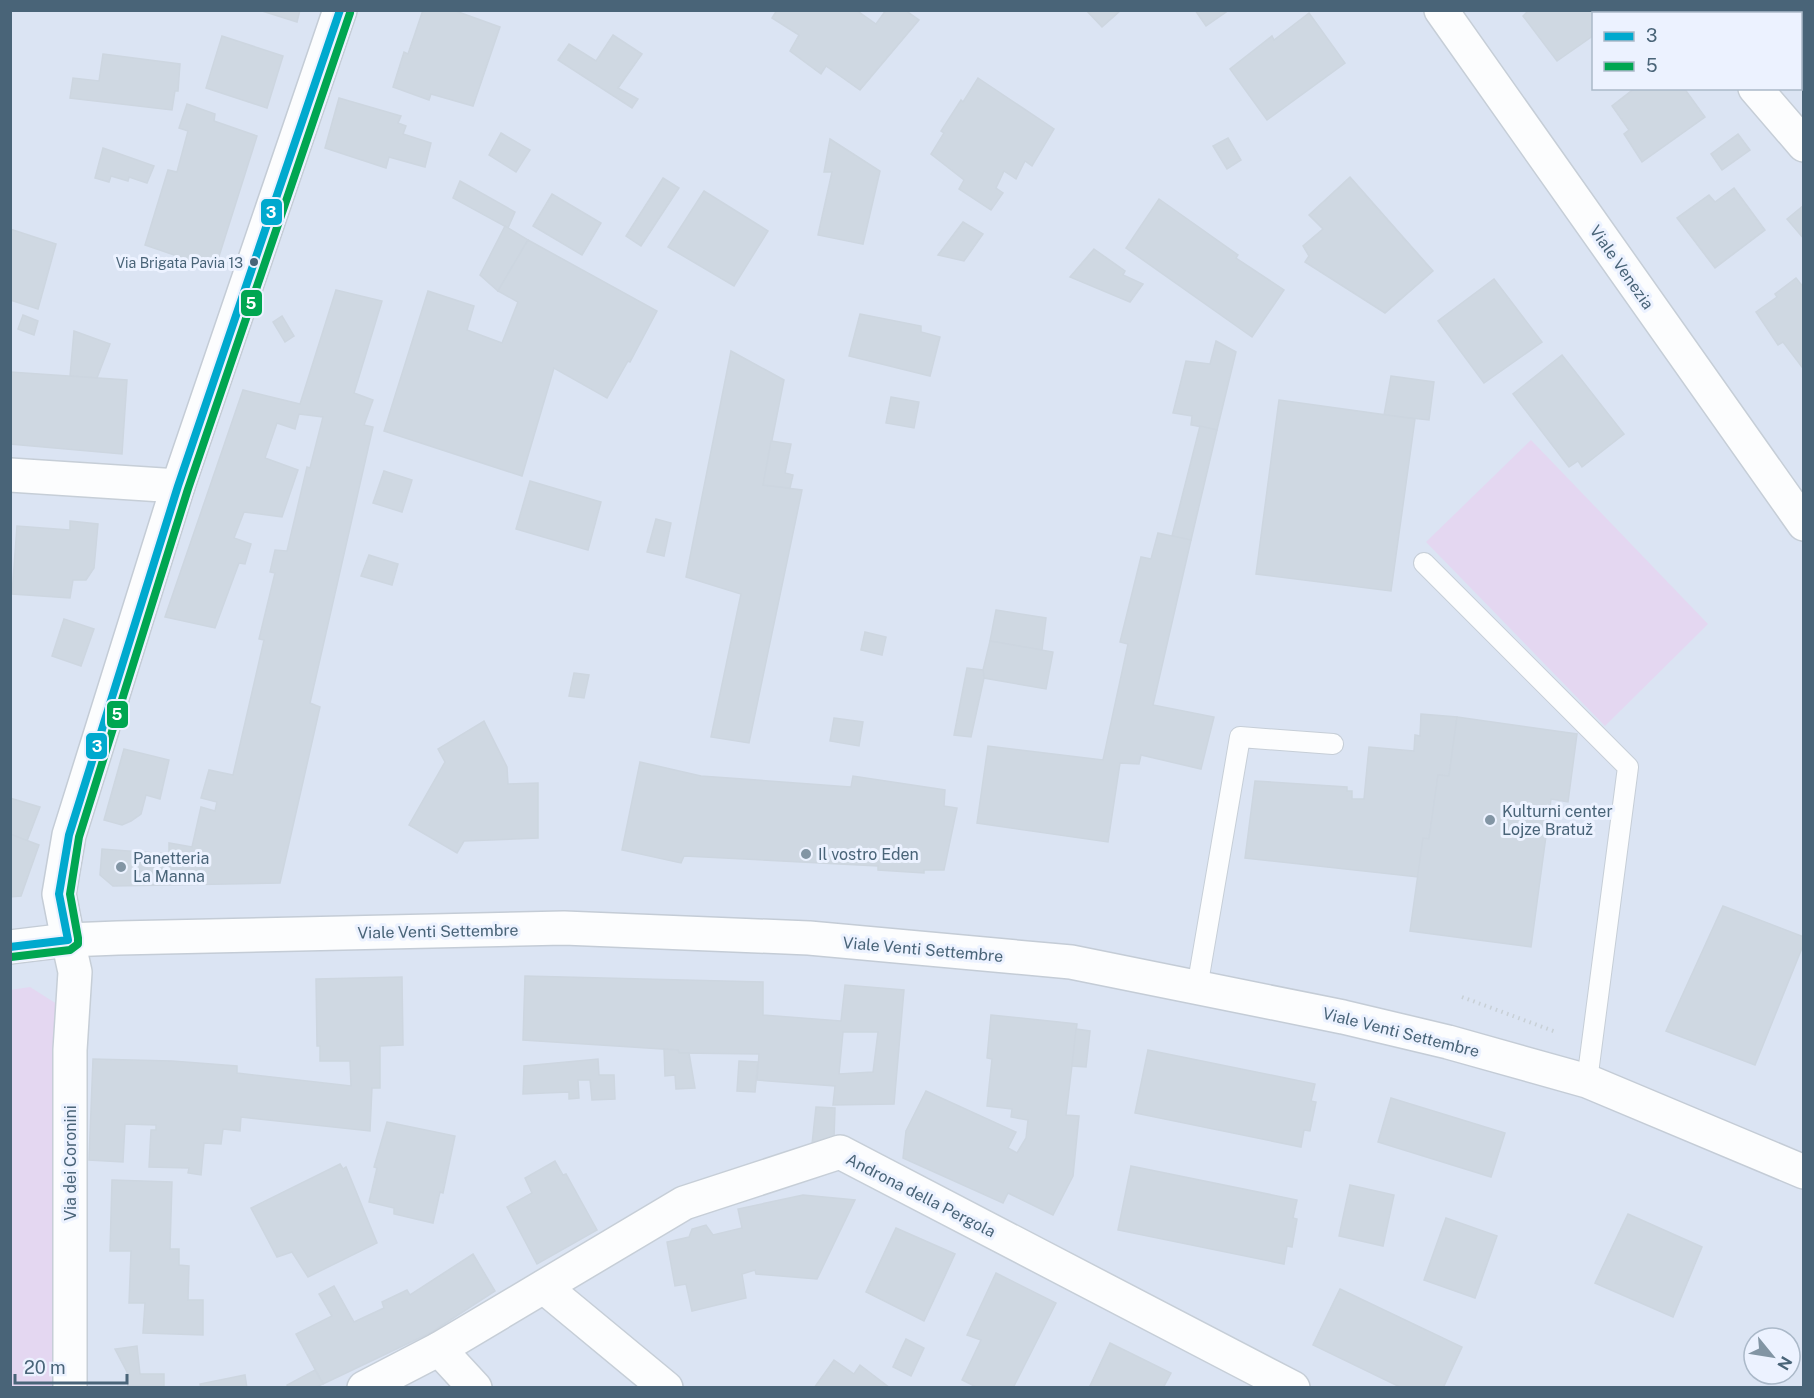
<svg xmlns="http://www.w3.org/2000/svg" width="1814" height="1398" font-family="'Public Sans',sans-serif">
  <style>
    .residential { fill: #dbe4f3; fill-rule: evenodd }
    .green { fill: #e4d7f1 }
    .building { fill: #cfd8e2; stroke: #cdd6e0; stroke-width: 1.5; fill-rule: evenodd }
    .lines { fill: none; stroke-linecap: round; stroke-linejoin: round }
    .lane-casing { stroke: #c6ced7; stroke-width: 22 }
    .street-casing { stroke: #c6ced7; stroke-width: 36 }
    .secondary-casing { stroke: #c4ccd6; stroke-width: 36 }
    .path { stroke: #c8d0d6; stroke-width: 4; stroke-dasharray: 1.5 4.5; stroke-linecap: butt }
    .lane { stroke: #fcfdfe; stroke-width: 20 }
    .street { stroke: #fcfdfe; stroke-width: 33 }
    .secondary { stroke: #fcfdfe; stroke-width: 33 }
    .bus-1-casing { stroke: #ecf2ff; stroke-width: 12 }
    .bus-2-casing { stroke: #ecf2ff; stroke-width: 12 }
    .bus-1 { stroke: #00a9ce; stroke-width: 8 }
    .bus-2 { stroke: #00a651; stroke-width: 8 }
    .bus-dot { fill: #496478; stroke: #ecf2ff; stroke-width: 2 }
    .poi-dot { fill: #8295a4; stroke: #ecf2ff; stroke-width: 2 }
    .labels { text-anchor: middle; stroke-width: 6; stroke-linejoin: round; paint-order: stroke }
    .bus-label { font-size: 14px; fill: #496478; stroke: #ecf2ff; text-anchor: end }
    .street-label { font-size: 16px; fill: #496478; stroke: #ecf2ff }
    .poi-label { font-size: 16px; fill: #496478; stroke: #ecf2ff; text-anchor: start }
    .line-badge { stroke: #ecf2ff; stroke-width: 2 }
    .badge-label { font-size: 16px; text-anchor: middle; font-weight: bold; fill: #fff }
  </style>
  <rect width="100%" height="100%" fill="#ebeff7"/>
  <path class="residential" d="M11 11H1803V1387H11ZM1594 14H1800V88H1594ZM1754 1338H1790V1374H1754Z"/>
  <g class="green">
    <path d="M1531 440 1708 624 1605 726 1426 542Z"/>
    <path d="M30 987 60 1006 58 1387H11L10 990Z"/>
  </g>
  <g class="building">
    <path d="M259 10H300L297 22Z"/>
    <path d="M423 10H453L500 27 473 106 431 94 429 100 393 87 404 52 408 54Z"/>
    <path d="M777 10H856L876 24 886 10H905L919 20 860 90 826 66 821 74 790 51 799 35 772 18Z"/>
    <path d="M1086 10H1119L1120 11 1102 27Z"/>
    <path d="M1195 10H1229L1206 26Z"/>
    <path d="M1529 10H1594L1596 14H1594V35L1557 61 1523 16Z"/>
    <path d="M1741 10H1804V11L1800 14H1744Z"/>
    <path d="M1309 13 1345 63 1267 120 1230 69 1272 36 1274 40Z"/>
    <path d="M613 35 642 54 618 88 638 99 632 108 558 60 569 44 596 61Z"/>
    <path d="M222 36 283 56 267 108 206 88Z"/>
    <path d="M103 54 180 64 178 91H175L172 110 70 98 73 78 99 81Z"/>
    <path d="M978 78 1054 129 1032 166 1025 161 1016 179 1004 171 996 188 1003 193 991 210 959 189 964 180 931 154 944 133 941 131 961 100 963 102Z"/>
    <path d="M1635 88H1684L1705 117 1642 162 1624 134 1629 130 1612 106Z"/>
    <path d="M339 98 401 116 398 123 406 126 403 134 431 143 425 167 389 157 386 168 325 148Z"/>
    <path d="M187 104 215 114 214 121 257 136 215 269 145 245 168 170 177 172 188 131 179 128Z"/>
    <path d="M501 133 530 150 516 172 489 155Z"/>
    <path d="M1738 134 1750 150 1722 170 1711 154Z"/>
    <path d="M1228 138 1241 160 1227 169 1213 146Z"/>
    <path d="M830 139 880 171 863 244 818 235 832 172H824Z"/>
    <path d="M103 148 154 166 147 183 129 177 128 181 111 176 109 182 95 178Z"/>
    <path d="M1350 177 1433 271 1385 313 1305 262 1309 256 1303 246 1323 229 1309 215Z"/>
    <path d="M663 178 679 188 641 246 626 236Z"/>
    <path d="M460 181 515 212 508 228 453 198Z"/>
    <path d="M1734 188 1765 230 1715 268 1677 218 1709 195 1715 202Z"/>
    <path d="M704 191 768 231 734 286 668 247Z"/>
    <path d="M552 194 601 223 582 255 533 226Z"/>
    <path d="M1159 199 1238 255 1236 258 1284 290 1252 337 1126 248Z"/>
    <path d="M1804 205V239L1787 219Z"/>
    <path d="M963 222 983 234 964 261 938 255Z"/>
    <path d="M505 226 528 240 498 291 480 275Z"/>
    <path d="M10 229 56 244 38 309 10 300Z"/>
    <path d="M528 240 657 311 630 362 628 361 607 398 554 368 522 476 384 431 428 291 474 306 467 330 502 343 518 302 498 291Z"/>
    <path d="M1094 249 1125 271 1123 275 1143 284 1130 302 1070 277Z"/>
    <path d="M1796 278 1804 288V366L1802 367 1783 342 1778 345 1756 312 1777 297 1775 294Z"/>
    <path d="M1494 279 1542 342 1484 383 1438 321Z"/>
    <path d="M336 290 382 301 354 393 373 400 364 425 373 427 310 703 320 707 280 883 113 886 100 875 102 849 169 854V843L192 847 201 807 215 811 217 802 201 798 209 770 233 775 264 640 259 639 275 573 270 572 275 550 287 551 307 467 310 468 323 417 299 414 295 429 277 423 265 458 298 470 282 517 244 512 234 538 251 544 245 564 239 563 215 628 165 617 243 390 300 404Z"/>
    <path d="M860 314 921 326V332L940 337 930 376 849 356Z"/>
    <path d="M23 315 38 321 34 335 18 329Z"/>
    <path d="M282 316 294 336 285 342 273 322Z"/>
    <path d="M74 331 110 344 97 378 70 376Z"/>
    <path d="M1216 341 1236 352 1217 430 1191 425 1192 416 1173 413 1186 361 1210 364Z"/>
    <path d="M731 351 784 380 763 485 802 490 749 743 711 737 741 594 686 577Z"/>
    <path d="M1562 355 1624 434 1582 467 1578 461 1569 467 1513 394Z"/>
    <path d="M10 372 127 380 122 454 10 444Z"/>
    <path d="M1391 376 1434 382 1429 420 1384 415Z"/>
    <path d="M891 397 919 402 914 428 886 423Z"/>
    <path d="M1279 400 1415 419 1391 591 1256 574Z"/>
    <path d="M1200 426 1217 430 1191 540 1172 536Z"/>
    <path d="M771 441 791 444 785 473 793 475 790 488 763 485Z"/>
    <path d="M384 471 412 480 402 512 373 503Z"/>
    <path d="M530 481 601 502 588 550 516 529Z"/>
    <path d="M656 519 671 523 664 556 647 552Z"/>
    <path d="M70 521 98 524 94 568 86 580H73L70 598 12 594 17 526 70 530Z"/>
    <path d="M1158 533 1191 540 1153 705 1214 717 1201 769 1141 755 1139 764 1120 763 1108 842 977 823 988 746 1103 760 1128 644 1120 642 1141 557 1151 559Z"/>
    <path d="M369 555 398 564 392 585 361 576Z"/>
    <path d="M996 610 1046 618 1042 650 990 641Z"/>
    <path d="M64 619 94 629 81 666 52 656Z"/>
    <path d="M865 632 886 637 882 655 861 650Z"/>
    <path d="M990 641 1053 652 1046 689 984 678 983 670Z"/>
    <path d="M967 668 983 670 984 678 971 737 954 735Z"/>
    <path d="M574 673 589 675 584 698 569 696Z"/>
    <path d="M1421 714 1457 717 1449 776 1438 775 1429 839 1423 838 1418 877 1245 858 1255 781 1347 787V791H1352V799H1364L1369 747 1414 751 1415 735 1420 736Z"/>
    <path d="M1457 717 1577 734 1568 802 1551 799 1531 947 1410 931 1423 838 1429 839 1438 775 1449 776Z"/>
    <path d="M834 718 863 722 859 746 830 741Z"/>
    <path d="M484 721 507 767 508 784 538 783V838L464 841 457 853 409 825 445 762 438 749Z"/>
    <path d="M124 749 169 760 160 799 146 795 141 814 131 821 122 825 104 820Z"/>
    <path d="M640 762 701 776 851 787 853 776 945 790 944 806 957 808 944 870H924V873L878 870V866L684 856 681 863 622 850Z"/>
    <path d="M10 798 40 807 27 841 10 834Z"/>
    <path d="M10 834 39 845 21 896 10 897Z"/>
    <path d="M1723 906 1804 937V943L1755 1065 1666 1031Z"/>
    <path d="M525 976 763 982V1015L841 1021 845 985 904 990 894 1104 833 1105 835 1086 757 1080 759 1054 679 1053 678 1050 523 1040ZM843 1032H878L873 1072 839 1074Z"/>
    <path d="M402 977 403 1045 380 1046V1088H372L370 1131 241 1117 240 1131 223 1129 221 1144 204 1143 201 1175 188 1173 189 1168 149 1167 151 1130H156V1125L125 1124 123 1162 89 1160 93 1059 172 1061 237 1066V1073L351 1086 350 1061H320V1046H317L316 979Z"/>
    <path d="M991 1015 1077 1024 1066 1115 1079 1116 1073 1176 1053 1215 1008 1193 1003 1203 903 1158 906 1131 926 1091 1016 1132 1008 1148 1017 1153 1026 1138 1028 1120 1011 1117 1012 1109 987 1106 992 1059 987 1058Z"/>
    <path d="M1076 1029 1090 1031 1086 1067 1072 1066Z"/>
    <path d="M664 1049 678 1050 679 1053H689L695 1088 676 1089 675 1075 665 1076Z"/>
    <path d="M1148 1050 1315 1084 1311 1101 1316 1102 1310 1131 1304 1130 1301 1147 1135 1113Z"/>
    <path d="M598 1059 599 1075H614L615 1099 592 1100 590 1080H578L579 1098 569 1099V1092L523 1094 524 1066Z"/>
    <path d="M739 1061 758 1062 755 1092 737 1091Z"/>
    <path d="M1391 1098 1505 1133 1491 1177 1378 1142Z"/>
    <path d="M816 1107 835 1108 834 1139 812 1144Z"/>
    <path d="M387 1122 455 1136 443 1193 440 1192 433 1223 394 1214V1208L369 1202 377 1168 374 1167Z"/>
    <path d="M555 1161 563 1175 566 1174 597 1230 537 1264 507 1207 532 1193 525 1178Z"/>
    <path d="M340 1164 343 1169 346 1167 377 1243 308 1277 292 1252 277 1257 251 1208Z"/>
    <path d="M1131 1166 1297 1200 1293 1218 1297 1219 1292 1247 1287 1246 1284 1264 1118 1230Z"/>
    <path d="M112 1180 172 1182 170 1249H179V1265L189 1266 188 1300H203V1335L143 1333 145 1303H129L131 1251H110Z"/>
    <path d="M1350 1185 1394 1195 1383 1246 1339 1236Z"/>
    <path d="M803 1195 855 1200 817 1279 756 1274 755 1270 742 1274 746 1298 692 1311 686 1284 675 1286 667 1242 689 1237 692 1229 706 1225 713 1235 742 1228 738 1209Z"/>
    <path d="M1628 1214 1702 1247 1673 1317 1595 1283Z"/>
    <path d="M1446 1218 1497 1236 1475 1298 1424 1280Z"/>
    <path d="M896 1228 955 1254 924 1321 866 1292Z"/>
    <path d="M473 1254 495 1291 432 1332 323 1384 296 1334 332 1316 319 1294 334 1286 354 1322 384 1308 382 1302 407 1290 410 1295Z"/>
    <path d="M996 1273 1056 1303 1013 1388H978L962 1380 981 1340 967 1335Z"/>
    <path d="M1340 1289 1462 1347 1443 1388H1402L1313 1345Z"/>
    <path d="M906 1339 924 1348 911 1376 893 1367Z"/>
    <path d="M1110 1343 1171 1373 1163 1388H1089Z"/>
    <path d="M137 1346 140 1374H164V1388H128L127 1372 115 1349Z"/>
    <path d="M834 1360 854 1374 860 1365 890 1388H814Z"/>
    <path d="M315 1370 323 1384 314 1388H288L287 1385Z"/>
    <path d="M245 1375 247 1388H201L200 1384Z"/>
  </g>
  <g class="lines">
    <g class="lane-casing">
      <g id="lane">
        <path d="M1424 563 1628 767 1587 1081"/>
        <path d="M1197 988 1240 737 1333 744"/>
      </g>
    </g>
    <g class="street-casing">
      <g id="street">
        <path d="M1441 10 1804 524"/>
        <path d="M1687 10 1690 14"/>
        <path d="M1755 88 1804 145"/>
        <path d="M10 475 178 486"/>
        <path d="M68 940 75 972 70 1050V1388"/>
        <path d="M544 1287 666 1388"/>
        <path d="M439 1349 475 1388"/>
        <path d="M364 1388 439 1349 684 1203 840 1152 1293 1388"/>
      </g>
    </g>
    <g class="secondary-casing">
      <g id="secondary">
        <path d="M68 940 59 894 69 835 178 486 340 10"/>
        <path d="M10 947 68 940 118 938 564 928 809 938 1071 962 1343 1017 1448 1042 1587 1081 1804 1172"/>
      </g>
    </g>
    <path class="path" d="M1462 997 1556 1032"/>
    <use href="#lane" class="lane"/>
    <use href="#street" class="street"/>
    <use href="#secondary" class="secondary"/>
    <g class="bus-1-casing">
      <path id="bus-1" d="M10 947 68 940 59 894 69 835 178 486 340 10"/>
    </g>
    <g class="bus-2-casing">
      <path id="bus-2" d="M11 957 70 950 78 944V938L70 894 79 837 188 489 350 13"/>
    </g>
    <use href="#bus-1" class="bus-1"/>
    <use href="#bus-2" class="bus-2"/>
  </g>
  <circle class="bus-dot" cx="254" cy="262" r="5"/>
  <g class="poi-dot">
    <circle cx="1490" cy="820" r="6"/>
    <circle cx="806" cy="854" r="6"/>
    <circle cx="121" cy="867" r="6"/>
  </g>
  <g class="labels">
    <g class="bus-label">
      <text x="243" y="268">Via Brigata Pavia 13</text>
    </g>
    <g class="street-label">
      <text transform="translate(1622 267) rotate(55)" y="6">Viale Venezia</text>
      <text transform="translate(438 931) rotate(-1)" y="6">Viale Venti Settembre</text>
      <text transform="translate(923 949) rotate(5)" y="6">Viale Venti Settembre</text>
      <text transform="translate(1401 1032) rotate(14)" y="6">Viale Venti Settembre</text>
      <text transform="translate(70 1163) rotate(-90)" y="6">Via dei Coronini</text>
      <text transform="translate(921 1195) rotate(27)" y="6">Androna della Pergola</text>
    </g>
    <g class="poi-label">
      <text x="1502" y="817">Kulturni center<tspan x="1502" dy="18">Lojze Bratuž</tspan></text>
      <text x="818" y="860">Il vostro Eden</text>
      <text x="133" y="864">Panetteria<tspan x="133" dy="18">La Manna</tspan></text>
    </g>
  </g>
  <g class="line-badge">
    <rect x="260" y="198" width="23" height="28" rx="6" fill="#00a9ce"/>
    <rect x="240" y="289" width="23" height="28" rx="6" fill="#00a651"/>
    <rect x="106" y="700" width="23" height="29" rx="6" fill="#00a651"/>
    <rect x="85" y="732" width="23" height="28" rx="6" fill="#00a9ce"/>
  </g>
  <g class="badge-label">
    <text x="271" y="218">3</text>
    <text x="251" y="309">5</text>
    <text x="117" y="720">5</text>
    <text x="97" y="752">3</text>
  </g>
  <rect width="1814" height="1398" fill="none" stroke="#496478" stroke-width="24"/>
  <rect x="1592" y="12" width="210" height="78" fill="#ecf2ff" stroke="#abb9c9" stroke-width="1.5"/>
  <rect x="1604" y="32" width="30" height="9" fill="#00a9ce" stroke="#abb9c9" stroke-width="1.5"/>
  <text x="1646" y="42" font-size="18" fill="#496478">3</text>
  <rect x="1604" y="62" width="30" height="9" fill="#00a651" stroke="#abb9c9" stroke-width="1.5"/>
  <text x="1646" y="72" font-size="18" fill="#496478">5</text>
  <g transform="translate(1772 1356) rotate(120)"><circle r="28" fill="#ecf2ff" stroke="#abb9c9" stroke-width="1.5"/>
  <path d="M0-4.5L10 22L0 15L-10 22Z" fill="#8295a4"/>
  <text y="-9" font-size="16" font-weight="bold" text-anchor="middle" fill="#496478">N</text>
  </g>
  <path d="M15 1374v9h112v-9" fill="none" stroke="#496478" stroke-width="3"/>
  <text x="24" y="1374" font-size="18" fill="#496478" stroke="#ecf2ff" stroke-width="4.5" paint-order="stroke">20 m</text>
</svg>
